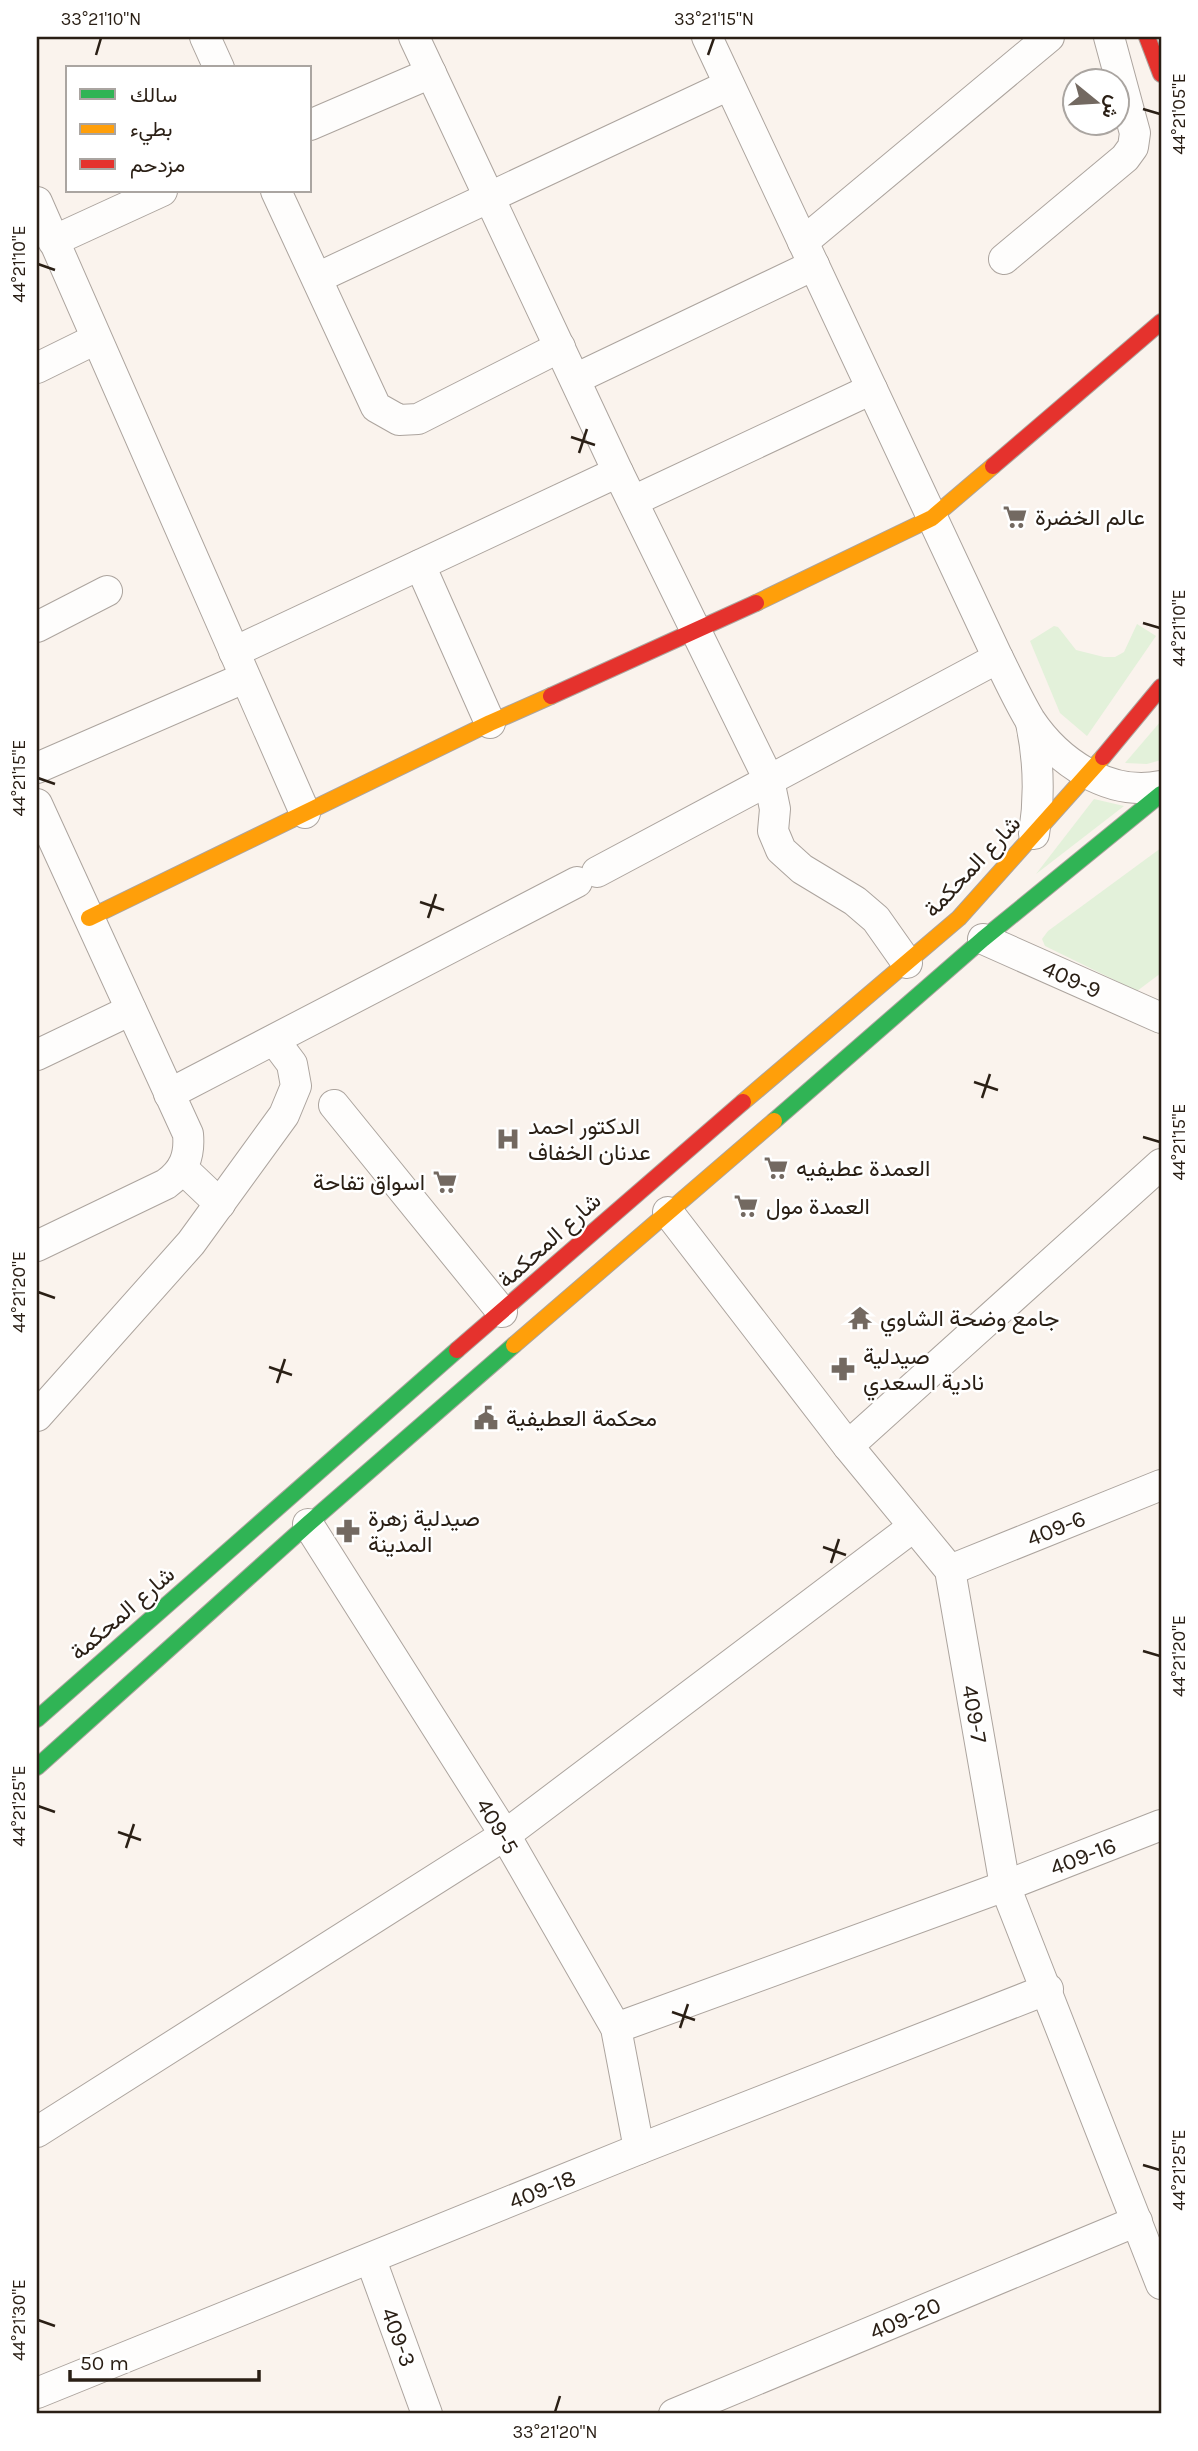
<svg xmlns="http://www.w3.org/2000/svg" width="1198" height="2451" font-family="Karla,Vazirmatn,sans-serif">
  <style>
    .green { fill: #e3f1da }
    .lines { fill: none; stroke-linecap: round; stroke-linejoin: round }
    .street-casing { stroke: #aca49e; stroke-width: 32 }
    .fast-casing { stroke: #aca49e; stroke-width: 18 }
    .slow-casing { stroke: #aca49e; stroke-width: 18 }
    .jam-casing { stroke: #aca49e; stroke-width: 18 }
    .street { stroke: #fefdfc; stroke-width: 30 }
    .fast { stroke: #30b455; stroke-width: 16 }
    .slow { stroke: #ff9f0a; stroke-width: 16 }
    .jam { stroke: #e5322d; stroke-width: 16 }
    .ticks { fill: none; stroke: #2a1f15; stroke-width: 2.5 }
    .labels { text-anchor: middle; stroke-width: 5; stroke-linejoin: round; paint-order: stroke }
    .poi-label { font-size: 23px; fill: #2a1f15; stroke: #fff; text-anchor: start }
    .street-label { font-size: 23px; fill: #2a1f15; stroke: #fff }
    .neatline { fill: none; stroke: #2a1f15; stroke-width: 2.5 }
    .ticks-label { font-size: 18px; text-anchor: middle; fill: #2a1f15 }
  </style>
  <rect width="100%" height="100%" fill="#faf3ed"/>
  <g class="green">
    <path d="M1137 624 1156 636 1087 736 1060 713 1030 641 1054 626 1058 627 1076 650 1104 657H1115L1124 652Z"/>
    <path d="M1161 721V760L1147 764 1125 763Z"/>
    <path d="M1094 799 1124 806 1036 874Z"/>
    <path d="M1161 848V973L1137 991 1045 946 1042 939 1048 931Z"/>
  </g>
  <g class="lines">
    <g class="street-casing">
      <g id="street">
        <path d="M205 37 219 68"/>
        <path d="M414 37 618 472 769 780 775 809 773 831 781 850 802 869 855 901 876 919 907 963"/>
        <path d="M707 37 998 658C1008 678 1018 700 1030 720 1058 762 1109 797 1161 786"/>
        <path d="M310 125 431 73"/>
        <path d="M276 191 376 407 399 420 418 419 560 347"/>
        <path d="M37 202 305 813"/>
        <path d="M53 241 162 191"/>
        <path d="M803 242 1049 37"/>
        <path d="M1004 259 1125 158 1133 147 1135 133 1109 37"/>
        <path d="M317 278 729 85"/>
        <path d="M37 368 96 339"/>
        <path d="M575 379 814 265"/>
        <path d="M633 501 872 389"/>
        <path d="M420 565 490 723"/>
        <path d="M37 627 107 591"/>
        <path d="M234 652 618 472"/>
        <path d="M1031 723C1039 761 1040 796 1034 834"/>
        <path d="M37 768 244 678"/>
        <path d="M37 804 188 1134C190 1156 184 1171 166 1184L37 1246"/>
        <path d="M597 872 998 658"/>
        <path d="M983 939 1161 1018"/>
        <path d="M37 1055 131 1010"/>
        <path d="M169 1094 577 882"/>
        <path d="M334 1105 502 1312"/>
        <path d="M182 1168 220 1204"/>
        <path d="M668 1212 848 1446 950 1570 1005 1886 1161 2284"/>
        <path d="M37 1416 191 1243 284 1115 296 1086 292 1064 274 1040"/>
        <path d="M848 1446 1161 1164"/>
        <path d="M308 1524 505 1835 616 2028 639 2149"/>
        <path d="M950 1570 1161 1485"/>
        <path d="M616 2028 1005 1886 1161 1825"/>
        <path d="M37 2132 505 1835 913 1527"/>
        <path d="M371 2260 427 2414"/>
        <path d="M37 2393 639 2149 1048 1989"/>
        <path d="M674 2414 1137 2221"/>
      </g>
    </g>
    <g class="fast-casing">
      <g id="fast">
        <path d="M774 1121 983 939 1161 794"/>
        <path d="M37 1719 457 1350"/>
        <path d="M37 1767 308 1524 514 1345"/>
      </g>
    </g>
    <g class="slow-casing">
      <g id="slow">
        <path d="M756 603 932 518 993 466"/>
        <path d="M89 918 490 723 551 696"/>
        <path d="M743 1102 959 918 1103 757"/>
        <path d="M514 1345 774 1121"/>
      </g>
    </g>
    <g class="jam-casing">
      <g id="jam">
        <path d="M1147 37 1161 74"/>
        <path d="M993 466 1161 322"/>
        <path d="M551 696 756 603"/>
        <path d="M1103 757 1161 687"/>
        <path d="M457 1350 743 1102"/>
      </g>
    </g>
    <use href="#street" class="street"/>
    <use href="#fast" class="fast"/>
    <use href="#slow" class="slow"/>
    <use href="#jam" class="jam"/>
  </g>
  <path class="ticks" d="M96 55 101 38M708 55 714 38M1143 109 1160 114M38 264 55 270M571 437 595 445M579 453 587 429M1143 623 1160 628M38 778 55 784M420 902 444 910M428 918 436 894M974 1082 998 1090M982 1098 990 1074M1143 1137 1160 1142M38 1292 55 1298M269 1367 292 1375M277 1383 285 1359M823 1547 846 1555M831 1563 839 1539M1143 1651 1160 1656M38 1806 55 1812M118 1832 141 1840M126 1848 134 1824M672 2012 695 2020M680 2028 688 2004M1143 2165 1160 2170M38 2320 55 2326M555 2412 560 2396"/>
  <defs>
    <g id="supermarket-bare" transform="scale(1.89)"><path d="M-6-5.5h2.5l.6 2H6L4.5 2H-2.5L-4.4-4H-6ZM-1.5 3.2a1.3 1.3 0 1 0 .1 0ZM3 3.2a1.3 1.3 0 1 0 .1 0Z" fill="#736961" stroke="#fff" stroke-width="2.5" paint-order="stroke"/></g>
    <g id="hospital-bare" transform="scale(1.89)"><path d="M-5-5h3v3.5h4V-5h3V5h-3V1.5h-4V5h-3Z" fill="#736961" stroke="#fff" stroke-width="2.5" paint-order="stroke"/></g>
    <g id="temple-bare" transform="scale(1.89)"><path d="M0-6L5-2H3V0L6.5 2.5H4V6H1.5V3h-3V6H-4V2.5H-6.5L-3 0V-2H-5Z" fill="#736961" stroke="#fff" stroke-width="2.5" paint-order="stroke"/></g>
    <g id="pharmacy-bare" transform="scale(1.89)"><path d="M-2-6h4v4h4v4h-4v4h-4v-4h-4v-4h4Z" fill="#736961" stroke="#fff" stroke-width="2.5" paint-order="stroke"/></g>
    <g id="civic-bare" transform="scale(1.89)"><path d="M-.6-6.5H3V-4.5H.6V-3L4-1V1h2V6H-6V1h2V-1L-.6-3ZM-1.2 2.5V6h2.4V2.5Z" fill="#736961" stroke="#fff" stroke-width="2.5" paint-order="stroke"/></g>
  </defs>
  <g fill-rule="evenodd">
    <use href="#supermarket-bare" x="1015" y="517"/>
    <use href="#hospital-bare" x="508" y="1139"/>
    <use href="#supermarket-bare" x="776" y="1168"/>
    <use href="#supermarket-bare" x="445" y="1182"/>
    <use href="#supermarket-bare" x="746" y="1206"/>
    <use href="#temple-bare" x="860" y="1318"/>
    <use href="#pharmacy-bare" x="843" y="1369"/>
    <use href="#civic-bare" x="486" y="1418"/>
    <use href="#pharmacy-bare" x="348" y="1531"/>
  </g>
  <g class="labels">
    <g class="poi-label">
      <text x="1035" y="525">عالم الخضرة</text>
      <text x="528" y="1134">الدكتور احمد<tspan x="528" dy="26">عدنان الخفاف</tspan></text>
      <text x="796" y="1176">العمدة عطيفيه</text>
      <text x="425" y="1190" text-anchor="end">اسواق تفاحة</text>
      <text x="766" y="1214">العمدة مول</text>
      <text x="880" y="1326">جامع وضحة الشاوي</text>
      <text x="863" y="1364">صيدلية<tspan x="863" dy="26">نادية السعدي</tspan></text>
      <text x="506" y="1426">محكمة العطيفية</text>
      <text x="368" y="1526">صيدلية زهرة<tspan x="368" dy="26">المدينة</tspan></text>
    </g>
    <g class="street-label">
      <text transform="translate(972 866) rotate(-47)" y="8">شارع المحكمة</text>
      <text transform="translate(1072 979) rotate(24)" y="8">409-9</text>
      <text transform="translate(549 1240) rotate(-42)" y="8">شارع المحكمة</text>
      <text transform="translate(1056 1528) rotate(-22)" y="8">409-6</text>
      <text transform="translate(122 1613) rotate(-41)" y="8">شارع المحكمة</text>
      <text transform="translate(975 1714) rotate(80)" y="8">409-7</text>
      <text transform="translate(498 1826) rotate(59)" y="8">409-5</text>
      <text transform="translate(1083 1856) rotate(-21)" y="8">409-16</text>
      <text transform="translate(542 2189) rotate(-22)" y="8">409-18</text>
      <text transform="translate(905 2318) rotate(-23)" y="8">409-20</text>
      <text transform="translate(399 2337) rotate(70)" y="8">409-3</text>
    </g>
  </g>
  <rect width="1198" height="2451" fill="none" stroke="#ffffff" stroke-width="77"/>
  <rect x="66" y="66" width="245" height="126" fill="#ffffff" stroke="#aaa5a1" stroke-width="2"/>
  <rect x="80" y="89" width="35" height="10" fill="#30b455" stroke="#aaa5a1" stroke-width="2"/>
  <text x="130" y="102" font-size="21" fill="#2a1f15">سالك</text>
  <rect x="80" y="124" width="35" height="10" fill="#ff9f0a" stroke="#aaa5a1" stroke-width="2"/>
  <text x="130" y="136" font-size="21" fill="#2a1f15">بطيء</text>
  <rect x="80" y="159" width="35" height="10" fill="#e5322d" stroke="#aaa5a1" stroke-width="2"/>
  <text x="130" y="172" font-size="21" fill="#2a1f15">مزدحم</text>
  <g transform="translate(1096 102) rotate(108)"><circle r="33" fill="#ffffff" stroke="#aaa5a1" stroke-width="2"/>
  <path d="M0-5L12 26L0 18L-12 26Z" fill="#736961"/>
  <text y="-10" font-size="19" font-weight="bold" text-anchor="middle" fill="#2a1f15">ش</text>
  </g>
  <path d="M70 2370v10h189v-10" fill="none" stroke="#2a1f15" stroke-width="3.5"/>
  <text x="80" y="2370" font-size="21" fill="#2a1f15" stroke="#ffffff" stroke-width="5" paint-order="stroke">50 m</text>
  <rect x="38" y="38" width="1122" height="2374" class="neatline"/>
  <g class="ticks-label">
    <text x="101" y="25">33°21'10"N</text>
    <text x="714" y="25">33°21'15"N</text>
    <text transform="translate(1179 114) rotate(-90)" y="6">44°21'05"E</text>
    <text transform="translate(19 264) rotate(-90)" y="6">44°21'10"E</text>
    <text transform="translate(1179 628) rotate(-90)" y="6">44°21'10"E</text>
    <text transform="translate(19 778) rotate(-90)" y="6">44°21'15"E</text>
    <text transform="translate(1179 1142) rotate(-90)" y="6">44°21'15"E</text>
    <text transform="translate(19 1292) rotate(-90)" y="6">44°21'20"E</text>
    <text transform="translate(1179 1656) rotate(-90)" y="6">44°21'20"E</text>
    <text transform="translate(19 1806) rotate(-90)" y="6">44°21'25"E</text>
    <text transform="translate(1179 2170) rotate(-90)" y="6">44°21'25"E</text>
    <text transform="translate(19 2320) rotate(-90)" y="6">44°21'30"E</text>
    <text x="555" y="2438">33°21'20"N</text>
  </g>
</svg>
